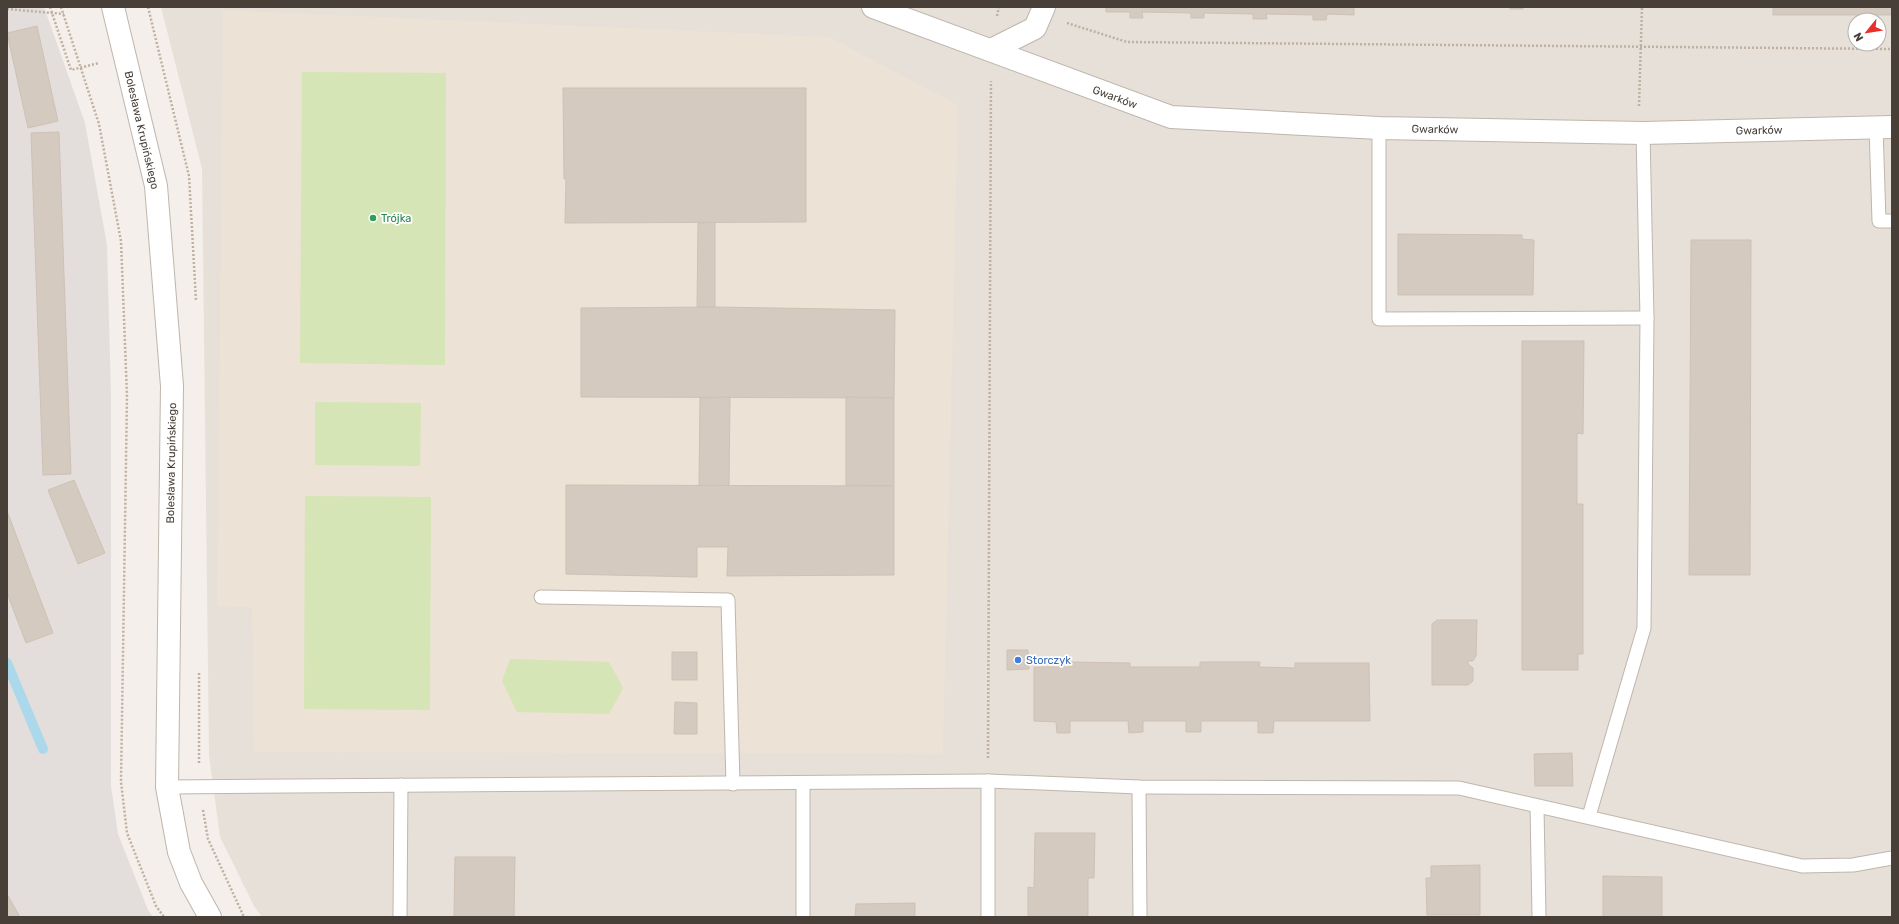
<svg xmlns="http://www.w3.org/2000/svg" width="1899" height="924" font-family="Rubik,sans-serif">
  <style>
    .residential { fill: #e7e0d8; fill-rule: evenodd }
    .industrial { fill: #e3dedb }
    .education { fill: #ece2d5 }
    .green { fill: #d5e5b6 }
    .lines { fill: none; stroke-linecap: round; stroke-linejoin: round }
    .stream { stroke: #abd9eb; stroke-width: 10 }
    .building { fill: #d4cac0; stroke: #cfc1b4 }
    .service-casing { stroke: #beb6ad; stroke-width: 15 }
    .minor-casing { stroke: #beb6ad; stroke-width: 24 }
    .path { stroke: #bfb09f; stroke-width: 2.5; stroke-dasharray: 2 2; stroke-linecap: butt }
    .service { stroke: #fff; stroke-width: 13 }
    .minor { stroke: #fff; stroke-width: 22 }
    .leisure-dot { fill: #2e9e5b; stroke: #fff; stroke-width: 1.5 }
    .shop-dot { fill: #3f7fe0; stroke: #fff; stroke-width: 1.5 }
    .labels { text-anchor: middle; stroke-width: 3.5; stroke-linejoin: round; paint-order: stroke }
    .street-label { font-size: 11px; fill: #473f38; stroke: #fff }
    .leisure-label { font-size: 11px; fill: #27864d; stroke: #fff; text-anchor: start }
    .shop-label { font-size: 11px; fill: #366cbe; stroke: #fff; text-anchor: start }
  </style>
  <rect width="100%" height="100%" fill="#f4efea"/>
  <path class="residential" d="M161 7H1892V917H262L254 906 220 837 209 756 202 169ZM1855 20H1879V44H1855Z"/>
  <path class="industrial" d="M7 7H44L85 123 107 245 111 396V786L118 834 148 910 153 917H7Z"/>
  <path class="education" d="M223 10 829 37 958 105 943 754 254 752 252 607 217 606Z"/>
  <g class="green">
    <path d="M302 72 446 73 445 365 300 363Z"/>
    <path d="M315 402 421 403 420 466 315 465Z"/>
    <path d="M305 496 431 497 430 710 304 709Z"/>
    <path d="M510 659 609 662 623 688 609 714 517 712 502 681Z"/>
  </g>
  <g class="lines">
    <path class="stream" d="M7 663 43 749"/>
  </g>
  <g class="building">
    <path d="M1106 7H1354V15L1327 14 1326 20H1313V15L1266 14 1267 19H1253V14L1204 13V18H1191V13L1142 12 1143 18H1130V12H1106Z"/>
    <rect x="1510" y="7" width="13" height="2"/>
    <rect x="1773" y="7" width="119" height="8"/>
    <path d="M37 26 58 121 28 128 7 33Z"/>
    <path d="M563 88H806V222L565 223 566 179H564Z"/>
    <path d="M59 132 71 474 43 475 31 133Z"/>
    <path d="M715 222V307L697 308 698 223Z"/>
    <path d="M1398 234 1522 235V239L1534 240 1533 295H1398Z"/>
    <path d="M1691 240H1751L1750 575H1689Z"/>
    <path d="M715 307 895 310 894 398 581 397V308Z"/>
    <path d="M1522 341H1584L1583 434 1577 433V504H1583V654H1578V670H1522Z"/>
    <path d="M730 397 729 486H699L700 398Z"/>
    <path d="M846 397 894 398V486L846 485Z"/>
    <path d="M74 480 105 553 78 564 48 490Z"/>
    <path d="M566 485 894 486V575L727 576 728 547H697V577L566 574Z"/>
    <path d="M7 511 53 633 26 643 7 593Z"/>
    <path d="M1437 620H1477L1476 656 1473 661H1468V664L1473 668V681L1468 685H1432V624Z"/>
    <path d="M1007 650H1028L1029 669 1007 670Z"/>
    <rect x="672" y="652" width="25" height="28"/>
    <path d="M1069 662 1130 663V667H1200V662H1260L1259 667 1295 668V663H1369L1370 721H1274L1273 733H1258V721H1201V732H1186V721H1143V732L1129 733 1128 721H1070V733H1057L1056 722 1034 721V667H1069Z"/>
    <path d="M675 702 697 703V734H674Z"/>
    <path d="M1572 753 1573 786H1535L1534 754Z"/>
    <path d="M1035 833H1095L1094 878H1088V917H1028V887L1034 888Z"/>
    <path d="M455 857H515L514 917H454Z"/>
    <path d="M1480 865V915H1427L1426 878H1431V866Z"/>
    <path d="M1603 876 1662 877V917H1603Z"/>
    <path d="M7 894 20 917H7Z"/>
    <path d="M915 903V917H855L856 904Z"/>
  </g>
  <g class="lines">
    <g class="service-casing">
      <g id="service">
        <path d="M1876 127 1879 221H1892"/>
        <path d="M1379 128V319L1647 318"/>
        <path d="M541 597 728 600 733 784"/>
        <path d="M988 781V917"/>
        <path d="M803 783V917"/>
        <path d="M167 787 988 781 1139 787 1459 788 1802 866 1853 865 1892 858"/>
        <path d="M1139 787 1140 917"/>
        <path d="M1537 806 1539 917"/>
        <path d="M1589 816 1644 628 1647 318 1643 133"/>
        <path d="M400 917 401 785"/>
      </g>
    </g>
    <g class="minor-casing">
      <g id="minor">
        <path d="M113 7 156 186 172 386 167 787 179 852 191 883 210 917"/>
        <path d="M873 7 1171 117 1379 128 1643 133 1892 127"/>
        <path d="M991 50 1035 28 1044 7"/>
      </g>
    </g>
    <g class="path">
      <path d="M50 7 71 70 99 63"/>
      <path d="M61 7 99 124 121 241 127 396 121 782 127 833 156 906 164 917"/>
      <path d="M148 7 189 176 196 301"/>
      <path d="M7 9 64 14"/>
      <path d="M997 16 999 7"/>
      <path d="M1067 23 1127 42 1892 49"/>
      <path d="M1639 106 1642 7"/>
      <path d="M988 758 991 81"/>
      <path d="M199 763V672"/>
      <path d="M203 810 208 839 244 917"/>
    </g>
    <use href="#service" class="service"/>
    <use href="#minor" class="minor"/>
  </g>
  <circle class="leisure-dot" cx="373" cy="218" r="4"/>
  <circle class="shop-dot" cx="1018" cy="660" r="4"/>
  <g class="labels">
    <g class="street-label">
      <text transform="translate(1115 97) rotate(20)" y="4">Gwarków</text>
      <text transform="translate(1435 129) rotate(1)" y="4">Gwarków</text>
      <text transform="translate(142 130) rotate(77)" y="4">Bolesława Krupińskiego</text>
      <text transform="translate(1759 130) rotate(-1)" y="4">Gwarków</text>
      <text transform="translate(171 463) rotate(-89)" y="4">Bolesława Krupińskiego</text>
    </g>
    <g class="leisure-label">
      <text x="381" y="222">Trójka</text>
    </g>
    <g class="shop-label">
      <text x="1026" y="664">Storczyk</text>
    </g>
  </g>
  <rect width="1899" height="924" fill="none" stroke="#473f38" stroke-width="16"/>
  <g transform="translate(1867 32) rotate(240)"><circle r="19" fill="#ffffff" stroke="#b5b2af"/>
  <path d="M0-3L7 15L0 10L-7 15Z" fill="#ea2f2a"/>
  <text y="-6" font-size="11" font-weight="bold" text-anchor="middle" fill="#473f38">N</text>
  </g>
</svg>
